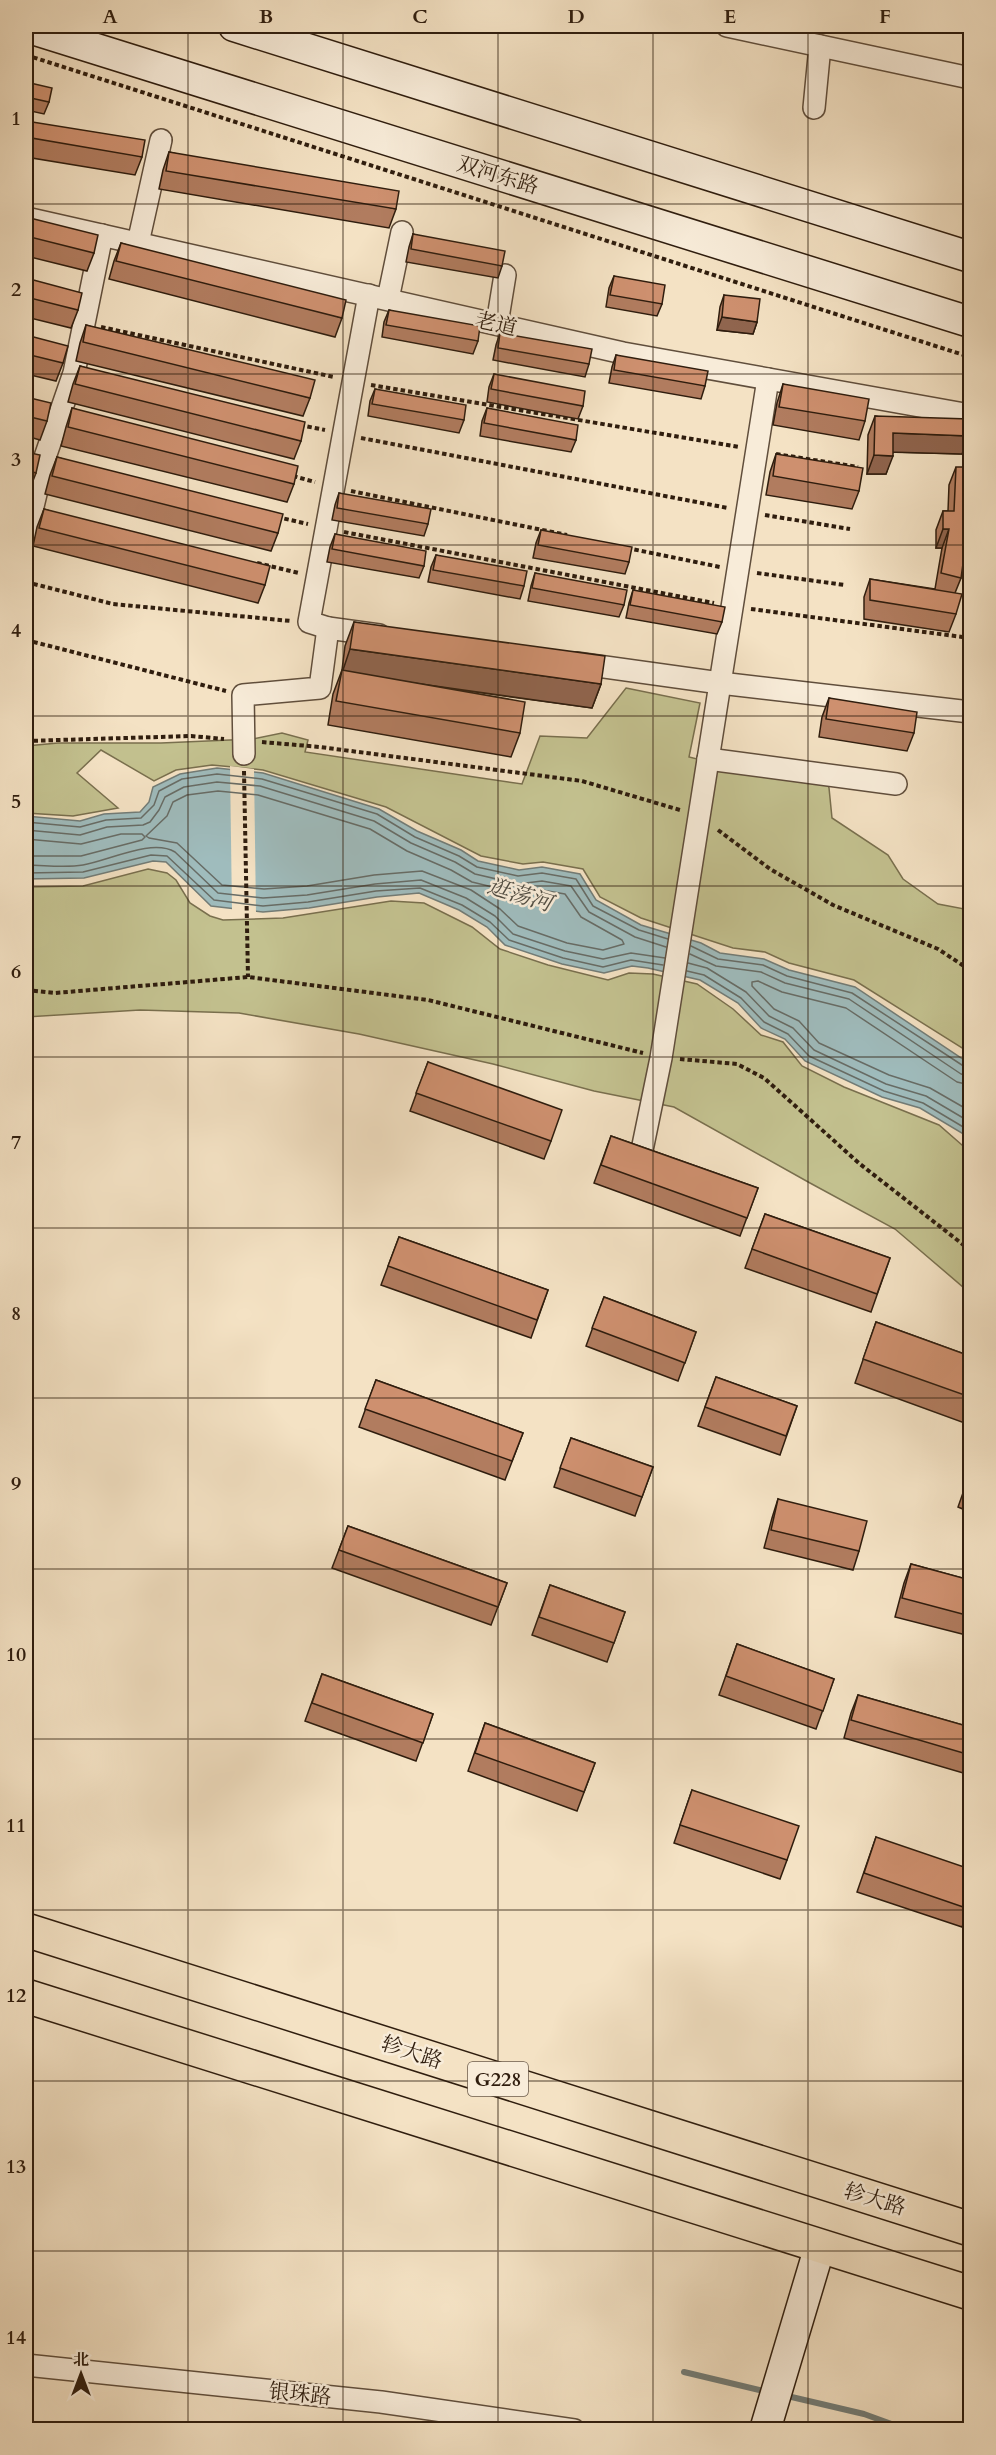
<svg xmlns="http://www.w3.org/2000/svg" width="996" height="2455" font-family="Cardo,'Noto Serif SC',serif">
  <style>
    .green { fill: #c3c18f; stroke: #796f4e; stroke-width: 1.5 }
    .water { fill: #9fbcbd; stroke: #727c77; stroke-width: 1.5 }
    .pier { fill: #f4e2c4 }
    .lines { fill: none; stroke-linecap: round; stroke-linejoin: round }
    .shore { stroke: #676c66; stroke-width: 1.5 }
    .stream { stroke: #727c77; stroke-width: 6 }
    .street-casing { stroke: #604e3c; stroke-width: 24 }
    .secondary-casing { stroke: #2f1d0e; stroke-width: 33 }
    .highway-casing { stroke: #2f1d0e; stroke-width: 36 }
    .path { stroke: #2f1d0e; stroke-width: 4; stroke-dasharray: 4.5 3; stroke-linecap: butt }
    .street { stroke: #f8ecd9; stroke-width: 21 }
    .secondary { stroke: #f8ecd9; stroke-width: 30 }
    .highway { stroke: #f4e2c4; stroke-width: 33 }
    .wall { fill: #b17c5f; stroke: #2f1d0e; stroke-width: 1.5 }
    .shaded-wall { fill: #90654e; stroke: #2f1d0e; stroke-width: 1.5 }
    .building { fill: #ce906f; stroke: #2f1d0e; stroke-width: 1.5 }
    .grid { fill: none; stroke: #2f1d0e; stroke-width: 1.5; stroke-opacity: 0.55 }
    .labels { text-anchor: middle; stroke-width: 5; stroke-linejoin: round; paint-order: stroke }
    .shield { fill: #f8ecd9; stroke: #6b5b4b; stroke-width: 1.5 }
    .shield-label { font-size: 20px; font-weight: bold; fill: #2f1d0e }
    .street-label { font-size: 21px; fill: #2f1d0e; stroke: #f8ecd9 }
    .water-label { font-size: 22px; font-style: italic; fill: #514d43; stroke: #f8ecd9 }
    .neatline { fill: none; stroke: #2f1d0e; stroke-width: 2 }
    .grid-label { font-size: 20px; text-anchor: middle; font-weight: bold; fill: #2f1d0e }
  </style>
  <rect width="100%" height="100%" fill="#f4e2c4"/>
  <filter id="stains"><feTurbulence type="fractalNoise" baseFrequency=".00333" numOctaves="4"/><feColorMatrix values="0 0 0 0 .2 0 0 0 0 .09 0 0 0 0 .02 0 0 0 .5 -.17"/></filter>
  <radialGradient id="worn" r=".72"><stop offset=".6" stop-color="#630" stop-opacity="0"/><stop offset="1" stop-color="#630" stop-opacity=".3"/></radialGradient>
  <g class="green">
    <path d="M626 688 700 703 689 757 721 765 827 780 829 788 832 818 888 855 903 879 938 904 970 910V1053L854 980 789 963 765 952 733 948 641 918 600 897 583 869 543 862 523 864 481 856 386 807 263 770 212 765 176 770 154 781 101 750 77 773 118 808 73 816 26 813V746L58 743H161L253 739 282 733 308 740 305 752 522 784 540 736 587 738Z"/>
    <path d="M148 869 167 873 176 880 190 903 210 916 223 920 283 918 391 901 424 903 472 927 500 949 548 965 608 980 629 973 653 974 697 984 733 1009 761 1035 783 1042 802 1066 844 1087 939 1125 970 1152V1293L895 1229 810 1183 674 1107 594 1091 493 1064 359 1034 239 1013 140 1010 26 1017V887L83 886Z"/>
  </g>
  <path class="water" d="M217 768 263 773 379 809 417 831 461 850 478 861 519 870 542 867 580 874 596 900 641 925 701 943 720 953 764 959 789 970 855 987 970 1064V1138L920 1108 882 1097 805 1061 785 1039 761 1028 738 1003 700 980 648 968 632 966 604 973 562 964 505 945 487 927 459 910 419 893 377 897 309 908 263 912 211 906 166 862 153 861 84 878 26 879V816L80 821 104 814 140 812 149 802 153 787 180 774Z"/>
  <path class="pier" d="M230 766 254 769 256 914 232 911Z"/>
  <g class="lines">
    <g class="shore">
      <path d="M218 791 258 795 370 829 407 851 451 870 472 882 517 893 542 890 565 894 581 917 622 940 624 944 603 950 567 943 518 926 500 909 471 890 422 871 374 875 307 886 264 889 222 885 177 843 149 838 146 836 167 816 173 802 187 795Z"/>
      <path d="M26 822 80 827 106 820 141 818 154 805 159 791 182 779 217 774 262 779 377 814 415 837 459 856 477 867 518 876 542 873 576 879 593 906 639 930 668 939"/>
      <path d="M26 830 80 835 107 827 143 825 150 822 159 810 165 797 184 787 217 782 260 786 374 821 411 843 455 862 475 874 518 884 542 881 571 886 589 912 635 937 666 947"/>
      <path d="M26 839 81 844 121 834H142L145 837 142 840 81 856H26"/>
      <path d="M26 865C44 865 64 868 83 865 108 861 152 838 175 852L218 893 263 898 307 895 375 884 421 880 466 898 495 916 513 934 565 951 603 959 631 953 665 958"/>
      <path d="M26 873 83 872 151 855 167 856 214 900 263 906 308 902 376 891 420 888 462 905 490 922 509 940 563 958 603 967 631 960 663 965"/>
      <path d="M691 946 718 959 763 965 787 976 852 993 965 1067 970 1069"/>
      <path d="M690 954 716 966 761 972 785 983 849 999 961 1074 970 1076"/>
      <path d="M688 963 707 968 746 992 769 1016 793 1028 814 1050 886 1084 926 1096 970 1122"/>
      <path d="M687 971 704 975 741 998 764 1022 788 1034 809 1056 884 1091 923 1103 970 1131"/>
      <path d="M970 1085 957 1082 846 1008 782 992 758 981 752 982V986L774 1009 799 1021 819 1043 889 1075 930 1088 970 1111"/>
    </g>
    <g class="stream">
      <path d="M684 2372 768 2392"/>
      <path d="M783 2395 864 2414 908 2430"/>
    </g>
    <g class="street-casing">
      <g id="street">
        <path d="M727 26 970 78"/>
        <path d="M814 108 820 46"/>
        <path d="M26 218 623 353 970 415"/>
        <path d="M138 243 161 140"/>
        <path d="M388 299 402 232"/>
        <path d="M497 324 505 275"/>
        <path d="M26 536 44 460 74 373 102 235"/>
        <path d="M328 628 309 622 369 295"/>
        <path d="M576 663 720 683 970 712"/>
        <path d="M244 754 243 695 320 688 328 628 379 635"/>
        <path d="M708 759 896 784"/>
        <path d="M641 1155 661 1058 768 379"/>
        <path d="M26 2365 381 2402 574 2430"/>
      </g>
    </g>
    <g class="secondary-casing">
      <g id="secondary">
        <path d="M234 26 970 257"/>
        <path d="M26 27 970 322"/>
        <path d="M765 2430 820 2246"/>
      </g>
    </g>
    <g class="highway-casing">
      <g id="highway">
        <path d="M26 1930 970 2229"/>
        <path d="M26 1996 970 2293"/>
      </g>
    </g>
    <g class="path">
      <path d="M26 55 970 357"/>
      <path d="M101 327 334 377"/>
      <path d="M371 385 739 447"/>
      <path d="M300 425 325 430"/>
      <path d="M361 438 728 508"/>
      <path d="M776 454 858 467"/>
      <path d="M293 476 315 482"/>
      <path d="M351 491 567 535"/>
      <path d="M765 515 850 529"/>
      <path d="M277 517 308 524"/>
      <path d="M344 532 714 603"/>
      <path d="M627 548 720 567"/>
      <path d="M257 563 299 573"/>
      <path d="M757 573 845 585"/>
      <path d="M26 582 113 604 291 621"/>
      <path d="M751 609 970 638"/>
      <path d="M26 640 226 691"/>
      <path d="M26 741 191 736 224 739"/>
      <path d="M262 742 320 747 582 781 680 810"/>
      <path d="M244 771 248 977"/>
      <path d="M718 830 770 869 833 905 938 949 970 970"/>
      <path d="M26 990 55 993 248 977 428 1000 643 1053"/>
      <path d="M680 1059 737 1064 764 1078 860 1164 970 1250"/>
    </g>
    <use href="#street" class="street"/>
    <use href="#secondary" class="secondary"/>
    <use href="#highway" class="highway"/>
  </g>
  <g class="wall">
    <path d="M26 82 49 102 44 114 26 110Z"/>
    <path d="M26 121 142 157 135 175 26 157Z"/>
    <path d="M169 152 396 209 389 228 159 189 163 170Z"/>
    <path d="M26 217 94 253 87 271 26 256Z"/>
    <path d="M413 234 502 266 498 278 406 262 409 247Z"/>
    <path d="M121 243 342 318 335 337 109 279 114 261Z"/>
    <path d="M614 276 662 304 657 316 606 307 609 288Z"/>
    <path d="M26 278 78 310 71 328 26 317Z"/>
    <path d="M724 295 757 322 753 334 717 330 720 307Z"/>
    <path d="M389 310 478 341 473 354 382 337 384 322Z"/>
    <path d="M86 325 310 398 303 416 76 361 80 343Z"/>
    <path d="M500 333 589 364 585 377 493 360 496 345Z"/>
    <path d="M26 335 63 363 56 381 26 374Z"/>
    <path d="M616 355 705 386 701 399 609 383 612 367Z"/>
    <path d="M80 366 301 441 294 459 68 402 73 384Z"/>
    <path d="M494 374 583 406 578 419 487 402 489 387Z"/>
    <path d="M783 384 865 421 859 440 773 425 777 403Z"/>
    <path d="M375 389 464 420 459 433 368 416 370 401Z"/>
    <path d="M26 397 47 421 40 440 26 436Z"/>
    <path d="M72 408 294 484 287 502 61 446 66 427Z"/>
    <path d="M487 408 576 440 571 452 480 436 482 421Z"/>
    <path d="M875 416 969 436 962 454 893 452 886 474H867L868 435Z"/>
    <path d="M26 452 36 473 29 491 26 490Z"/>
    <path d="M776 454 859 491 852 509 766 495 770 472Z"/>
    <path d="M57 457 278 533 271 551 45 494 50 475Z"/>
    <path d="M956 467 961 578 955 593 956 614 949 632 864 619V597L870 579 935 589 942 548H936V530L943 511H948L949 485Z"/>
    <path d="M339 493 428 524 424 536 332 520 335 505Z"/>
    <path d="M44 509 265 585 258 603 33 546 37 527Z"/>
    <path d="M541 530 629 562 625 574 533 558 536 543Z"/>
    <path d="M335 534 424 566 419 578 327 562 330 547Z"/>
    <path d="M436 555 524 586 520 599 428 582 431 567Z"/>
    <path d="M535 573 624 605 619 617 528 601 531 586Z"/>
    <path d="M633 590 722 622 717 634 626 618 629 603Z"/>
    <path d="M354 622 601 684 592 708 425 685 520 733 511 757 328 725 333 694 342 670 345 646Z"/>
    <path d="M829 698 914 733 907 751 819 737 822 717Z"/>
    <path d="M428 1062 551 1141 544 1159 410 1111Z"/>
    <path d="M611 1136 758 1188 740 1236 594 1183Z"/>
    <path d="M765 1214 890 1258 871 1312 745 1268Z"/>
    <path d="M399 1237 548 1290 531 1338 381 1285Z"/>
    <path d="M604 1297 696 1332 678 1381 586 1346Z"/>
    <path d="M876 1322 970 1356V1425L855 1383Z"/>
    <path d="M716 1377 797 1406 780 1455 698 1426Z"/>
    <path d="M376 1380 523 1433 505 1480 359 1427Z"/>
    <path d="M571 1438 653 1467 635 1516 554 1487Z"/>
    <path d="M970 1473V1512L958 1507Z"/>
    <path d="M778 1499 859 1551 853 1570 764 1548 772 1518Z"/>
    <path d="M348 1526 507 1583 491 1625 332 1568Z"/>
    <path d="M911 1564 970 1580V1636L895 1617 904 1583Z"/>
    <path d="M550 1585 625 1612 607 1662 532 1635Z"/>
    <path d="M737 1644 834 1679 816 1729 719 1695Z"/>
    <path d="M322 1674 433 1714 416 1761 305 1721Z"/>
    <path d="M858 1695 970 1727V1775L844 1738 851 1713Z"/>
    <path d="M485 1723 595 1763 577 1811 468 1771Z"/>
    <path d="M692 1790 787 1860 780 1879 674 1843Z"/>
    <path d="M876 1837 970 1904 962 1927 857 1892Z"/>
  </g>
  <g class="shaded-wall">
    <path d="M722 317 757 322 753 334 717 330Z"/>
    <path d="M893 433 969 436 962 454 887 452Z"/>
    <path d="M874 455 893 456 886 474H867Z"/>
    <path d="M943 529H949L942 548H936Z"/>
    <path d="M350 649 601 684 592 708 342 673Z"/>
  </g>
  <g class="building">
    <path d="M26 82 52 88 49 102 26 97Z"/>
    <path d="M26 121 145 140 142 157 26 137Z"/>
    <path d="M169 152 399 191 396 209 166 171Z"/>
    <path d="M26 217 98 235 94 253 26 236Z"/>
    <path d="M413 234 505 251 502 266 411 249Z"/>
    <path d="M121 243 346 300 342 318 116 261Z"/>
    <path d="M614 276 665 285 662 304 610 295Z"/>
    <path d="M26 278 82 293 78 310 26 297Z"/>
    <path d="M724 295 760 299 757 322 722 317Z"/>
    <path d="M389 310 480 326 478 341 386 325Z"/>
    <path d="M86 325 315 380 310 398 83 342Z"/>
    <path d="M500 333 592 349 589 364 498 348Z"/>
    <path d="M26 335 68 346 63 363 26 354Z"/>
    <path d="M616 355 708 371 705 386 614 370Z"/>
    <path d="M80 366 305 422 301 441 75 384Z"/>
    <path d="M494 374 585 391 583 406 491 389Z"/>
    <path d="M783 384 869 399 865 421 779 407Z"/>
    <path d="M375 389 466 405 464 420 372 404Z"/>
    <path d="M26 397 51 403 47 421 26 416Z"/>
    <path d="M72 408 298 466 294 484 68 427Z"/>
    <path d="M487 408 578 425 576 440 484 423Z"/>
    <path d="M875 416 969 419V436L893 433V456L874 455Z"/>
    <path d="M26 452 40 455 36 473 26 470Z"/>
    <path d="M776 454 863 468 859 491 773 476Z"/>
    <path d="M57 457 283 514 278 533 52 476Z"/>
    <path d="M956 467H970V513L961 578 941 573 949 529H943V511H954Z"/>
    <path d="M339 493 431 509 428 524 337 508Z"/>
    <path d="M44 509 270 566 265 585 39 528Z"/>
    <path d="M541 530 632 547 629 562 538 545Z"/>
    <path d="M335 534 426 551 424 566 332 549Z"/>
    <path d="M436 555 527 571 524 586 433 570Z"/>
    <path d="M535 573 627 590 624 605 532 588Z"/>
    <path d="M870 579 962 594 956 614 870 600Z"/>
    <path d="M633 590 725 607 722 622 630 605Z"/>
    <path d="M354 622 605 656 601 684 350 649Z"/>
    <path d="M342 670 525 702 520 733 336 701Z"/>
    <path d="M829 698 917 712 914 733 826 719Z"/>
    <path d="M428 1062 562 1110 551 1141 416 1093Z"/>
    <path d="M611 1136 758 1188 747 1218 601 1165Z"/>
    <path d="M765 1214 890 1258 877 1294 752 1249Z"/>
    <path d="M399 1237 548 1290 537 1320 388 1266Z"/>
    <path d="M604 1297 696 1332 685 1363 592 1328Z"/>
    <path d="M876 1322 970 1356V1397L863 1359Z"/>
    <path d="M716 1377 797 1406 786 1436 705 1407Z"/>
    <path d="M376 1380 523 1433 512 1461 365 1409Z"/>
    <path d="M571 1438 653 1467 642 1497 560 1468Z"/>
    <path d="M970 1473V1491L965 1489Z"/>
    <path d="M778 1499 867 1521 859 1551 771 1530Z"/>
    <path d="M348 1526 507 1583 498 1607 339 1550Z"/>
    <path d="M911 1564 970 1580V1616L902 1598Z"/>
    <path d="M550 1585 625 1612 614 1643 539 1617Z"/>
    <path d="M737 1644 834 1679 823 1711 726 1676Z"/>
    <path d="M322 1674 433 1714 423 1743 312 1703Z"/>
    <path d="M858 1695 970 1727V1755L851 1720Z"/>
    <path d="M485 1723 595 1763 584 1792 475 1753Z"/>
    <path d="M692 1790 799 1826 787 1860 680 1825Z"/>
    <path d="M876 1837 970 1869V1904L969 1909 864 1873Z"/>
  </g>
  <path class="grid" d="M188 26V2430M343 26V2430M498 26V2430M653 26V2430M808 26V2430M26 204H970M26 374H970M26 545H970M26 716H970M26 886H970M26 1057H970M26 1228H970M26 1398H970M26 1569H970M26 1739H970M26 1910H970M26 2081H970M26 2251H970"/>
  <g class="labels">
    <rect class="shield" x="468" y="2062" width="60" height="34" rx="4.5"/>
    <g class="shield-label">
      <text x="498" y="2086">G228</text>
    </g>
    <g class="street-label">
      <text transform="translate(498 175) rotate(17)" y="7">双河东路</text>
      <text transform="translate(496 324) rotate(13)" y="7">老道</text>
      <text transform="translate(412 2052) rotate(18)" y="7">轸大路</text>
      <text transform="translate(875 2199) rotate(17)" y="7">轸大路</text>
      <text transform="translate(300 2394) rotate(6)" y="7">银珠路</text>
    </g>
    <g class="water-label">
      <text transform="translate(520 894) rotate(17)" y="8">逛荡河</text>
    </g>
  </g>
  <rect width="996" height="2455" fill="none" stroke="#f4e2c4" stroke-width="66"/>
  <g transform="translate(81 2374)" stroke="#f8ecd9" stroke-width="4.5" paint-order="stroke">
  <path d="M0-4.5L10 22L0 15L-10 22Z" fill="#2f1d0e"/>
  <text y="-9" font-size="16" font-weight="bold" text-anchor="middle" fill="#2f1d0e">北</text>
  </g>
  <rect x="33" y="33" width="930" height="2389" class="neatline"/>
  <g class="grid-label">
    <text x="110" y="23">A</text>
    <text x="266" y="23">B</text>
    <text x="420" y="23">C</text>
    <text x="576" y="23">D</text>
    <text x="730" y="23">E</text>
    <text x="885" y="23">F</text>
    <text x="16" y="125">1</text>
    <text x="16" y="296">2</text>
    <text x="16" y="466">3</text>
    <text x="16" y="637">4</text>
    <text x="16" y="808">5</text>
    <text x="16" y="978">6</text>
    <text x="16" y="1149">7</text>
    <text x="16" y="1320">8</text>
    <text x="16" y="1490">9</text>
    <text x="16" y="1661">10</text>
    <text x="16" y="1832">11</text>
    <text x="16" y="2002">12</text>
    <text x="16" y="2173">13</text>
    <text x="16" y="2344">14</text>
  </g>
  <rect width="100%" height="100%" filter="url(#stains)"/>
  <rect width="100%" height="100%" fill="url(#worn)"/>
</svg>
